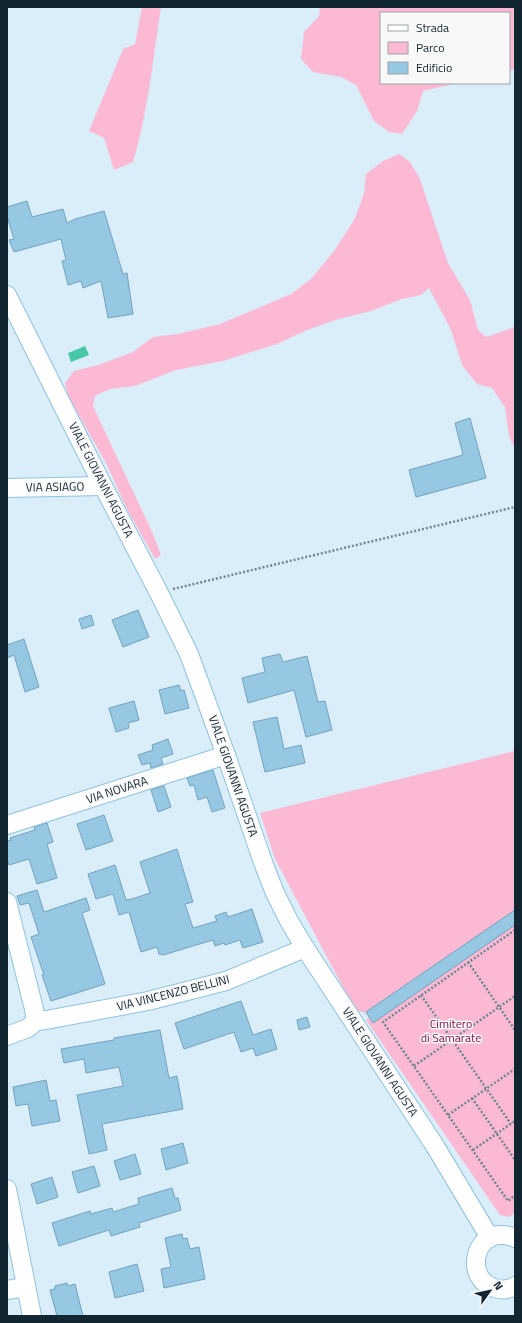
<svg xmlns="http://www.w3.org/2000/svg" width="522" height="1323" font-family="'Titillium Web',sans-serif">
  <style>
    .green { fill: #fcb9d4 }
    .water { fill: #48c7a6 }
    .building { fill: #96c8e4; stroke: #72a2bd }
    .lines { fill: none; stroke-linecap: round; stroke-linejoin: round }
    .minor-casing { stroke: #90c2dd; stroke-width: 20 }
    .path { stroke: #728691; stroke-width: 2.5; stroke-dasharray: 2 2; stroke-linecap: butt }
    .minor { stroke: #fff; stroke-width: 18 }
    .labels { text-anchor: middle; stroke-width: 3; stroke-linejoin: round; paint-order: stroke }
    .street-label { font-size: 12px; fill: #122631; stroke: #f8f8f8 }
    .park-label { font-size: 12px; fill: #801350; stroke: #f8f8f8 }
  </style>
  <rect width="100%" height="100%" fill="#daeef9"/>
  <g class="green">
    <path d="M142 7H161C153 59 148 112 133 162L114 170 104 138 89 131 123 49 135 44Z"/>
    <path d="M320 7H515V69L509 71V13H381V83H457L423 91 417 111 402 134 389 132 374 121 356 85 341 77 313 72 301 59 304 32 319 16Z"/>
    <path d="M399 154 410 162 420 179 448 263 470 300 478 330 486 337 515 327V450L509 436 505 407 492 388 477 384 462 365 451 330 429 288 421 295 402 299 371 311 339 319 307 330 277 344 223 361 176 370 135 386 110 389 95 396 93 406 153 534 161 555 155 559 127 509 106 463 68 396 65 383 74 371 98 365 133 352 153 337 178 334 220 324 291 294 312 278 334 251 351 225 356 216 364 193 366 174 383 161Z"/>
    <path d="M515 751V1213L509 1217 500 1215 366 1020 369 1018 366 1013 355 1010 275 859 260 813Z"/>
  </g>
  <path class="water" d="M85 346 89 355 71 362 68 353Z"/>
  <g class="building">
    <path d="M27 201 32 217 63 209 67 223 75 219 104 211 123 274 127 273 133 314 108 318 101 281 83 288 81 281 68 285 62 261 66 260 61 239 14 252 9 240 14 239 7 216V207Z"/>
    <path d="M470 418 486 478 416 497 409 470 463 455 455 423Z"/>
    <path d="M138 610 149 637 123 647 112 620Z"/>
    <path d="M91 615 94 625 82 629 79 619Z"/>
    <path d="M24 639 39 687 25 692 14 655 7 658V645Z"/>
    <path d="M280 654 283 662 307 656 318 702 325 701 332 730 306 737 294 690 248 703 242 678 265 672 262 658Z"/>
    <path d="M179 685 181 691 184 690 189 708 165 714 159 690Z"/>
    <path d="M134 701 139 720 128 723 129 728 116 732 109 708Z"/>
    <path d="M277 717 284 749 301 745 305 763 265 772 253 722Z"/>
    <path d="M168 739 173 754 161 758 163 764 151 768 150 763 142 765 138 755 153 750 152 745Z"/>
    <path d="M213 770 225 808 212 812 207 797 198 800 194 785 190 786 187 778Z"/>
    <path d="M164 786 171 807 158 812 151 790Z"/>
    <path d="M104 815 113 841 86 850 77 824Z"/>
    <path d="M47 823 53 842 47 844 57 878 37 884 29 859 9 865 7 859V841L11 840 10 838 35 830 34 827Z"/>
    <path d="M177 849 193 902 185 904 193 928 217 921 215 916 226 912 228 917 252 909 263 942 243 948 240 940 225 945 224 943 215 946 213 940 163 955 159 954 157 947 141 952 129 912 119 915 113 894 96 899 88 874 115 865 126 900 132 899 150 893 140 862Z"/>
    <path d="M37 890 44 912 86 898 90 910 82 913 105 984 51 1001 42 975H44L31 937 39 934 29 903 20 905 17 896Z"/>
    <path d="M515 910V925L373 1023 366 1012Z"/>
    <path d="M241 1001 253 1035 271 1029 277 1049 256 1056 253 1048 241 1052 234 1032 184 1049 175 1023Z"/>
    <path d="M307 1017 310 1027 299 1030 297 1020Z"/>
    <path d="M160 1030 169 1078 177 1076 183 1109 102 1124 107 1150 89 1154 77 1095 123 1086 119 1067 86 1073 84 1059 64 1063 61 1049 114 1040V1038Z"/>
    <path d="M46 1080 50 1101 56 1100 60 1121 32 1126 28 1104 16 1106 13 1087Z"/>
    <path d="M183 1143 188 1163 166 1170 161 1149Z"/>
    <path d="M135 1154 141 1174 120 1180 114 1161Z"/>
    <path d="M94 1166 100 1186 78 1193 72 1172Z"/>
    <path d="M52 1177 58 1197 37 1204 31 1184Z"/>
    <path d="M172 1188 175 1198H178L181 1210 139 1223 140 1227 111 1236 109 1230 59 1246 52 1223 90 1211 91 1214 112 1208 113 1212 139 1204 138 1198Z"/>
    <path d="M182 1234 183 1239 187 1238 190 1249 199 1247 205 1279 164 1288 161 1269 171 1267 165 1238Z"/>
    <path d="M137 1264 144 1291 115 1298 109 1272Z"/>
    <path d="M67 1283 68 1286 75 1284 83 1316H57L50 1290 55 1289V1286Z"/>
  </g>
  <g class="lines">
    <g class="minor-casing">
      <g id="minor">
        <path d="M7 295 103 486 159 593 189 654 226 755 264 865 275 893 289 921 305 948 435 1146 490 1238"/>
        <path d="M7 488 103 486"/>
        <path d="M7 825 226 755"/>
        <path d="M7 902 34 1009 36 1021 28 1028 7 1036"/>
        <path d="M36 1021 46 1020 148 1001 226 981 305 948"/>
        <path d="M7 1189 32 1316"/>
        <path d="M515 1238C511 1237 507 1235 503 1235 473 1233 465 1279 494 1288 501 1290 509 1290 515 1286"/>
        <path d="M7 1290 26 1287"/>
      </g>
    </g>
    <g class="path">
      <path d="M173 589 515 507"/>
      <path d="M515 930 383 1022 508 1201 515 1195"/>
      <path d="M468 962 515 1030"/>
      <path d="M421 995 511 1124"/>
      <path d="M414 1066 515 996"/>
      <path d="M472 1098 515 1160"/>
      <path d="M448 1115 515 1069"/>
      <path d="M473 1150 515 1121"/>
    </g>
    <use href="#minor" class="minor"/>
  </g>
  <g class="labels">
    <g class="street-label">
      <text transform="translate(101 480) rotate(63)" y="4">VIALE GIOVANNI AGUSTA</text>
      <text transform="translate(55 487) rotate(-1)" y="4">VIA ASIAGO</text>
      <text transform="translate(233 776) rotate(71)" y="4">VIALE GIOVANNI AGUSTA</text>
      <text transform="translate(117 790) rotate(-18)" y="4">VIA NOVARA</text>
      <text transform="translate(173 993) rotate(-14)" y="4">VIA VINCENZO BELLINI</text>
      <text transform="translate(380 1062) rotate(57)" y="4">VIALE GIOVANNI AGUSTA</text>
    </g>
    <g class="park-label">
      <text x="451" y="1028">Cimitero<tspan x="451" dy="14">di Samarate</tspan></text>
    </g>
  </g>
  <rect width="522" height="1323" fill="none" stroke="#122631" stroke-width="16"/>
  <rect x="380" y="12" width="130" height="72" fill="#f8f8f8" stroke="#9ca4a8"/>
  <rect x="388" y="25" width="20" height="6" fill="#ffffff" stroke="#9ca4a8"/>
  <text x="416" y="32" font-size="12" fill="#122631">Strada</text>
  <rect x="388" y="42" width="20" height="12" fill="#fcb9d4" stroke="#9ca4a8"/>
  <text x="416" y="52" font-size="12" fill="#122631">Parco</text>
  <rect x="388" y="62" width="20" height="12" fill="#96c8e4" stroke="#9ca4a8"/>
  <text x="416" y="72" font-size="12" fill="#122631">Edificio</text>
  <g transform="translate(490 1291) rotate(57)" stroke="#f8f8f8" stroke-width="3" paint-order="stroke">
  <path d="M0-3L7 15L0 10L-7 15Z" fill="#122631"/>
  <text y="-6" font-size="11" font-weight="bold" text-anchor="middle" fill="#122631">N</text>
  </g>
</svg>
